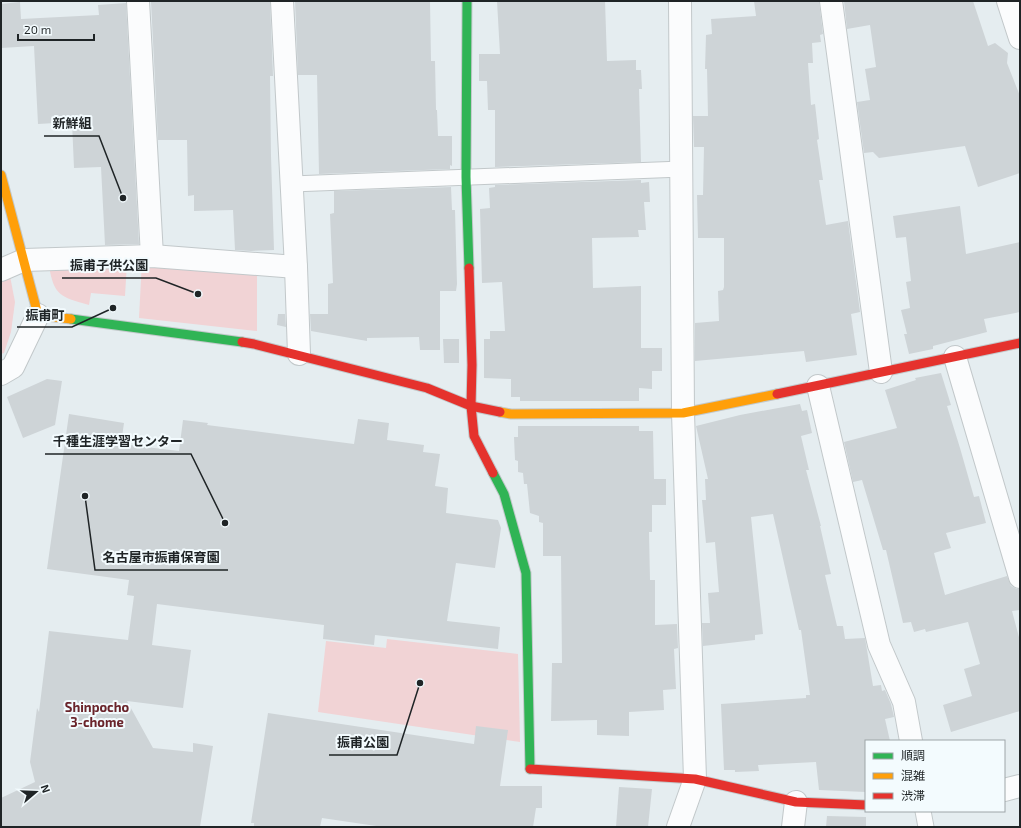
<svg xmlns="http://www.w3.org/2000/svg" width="1021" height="828" font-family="'Exo 2','Noto Sans JP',sans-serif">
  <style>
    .green { fill: #f1d3d5 }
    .building { fill: #ced4d7 }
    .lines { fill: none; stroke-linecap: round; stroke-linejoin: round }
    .lane-casing { stroke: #c2c8ca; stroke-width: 17 }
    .street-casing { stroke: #c2c8ca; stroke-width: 24 }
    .fast-casing { stroke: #c2c8ca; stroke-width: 11 }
    .slow-casing { stroke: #c2c8ca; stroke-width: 11 }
    .jam-casing { stroke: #c2c8ca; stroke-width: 11 }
    .lane { stroke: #fbfcfd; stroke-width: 15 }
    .street { stroke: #fbfcfd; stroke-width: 22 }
    .fast { stroke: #30b455; stroke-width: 9 }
    .slow { stroke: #ff9f0a; stroke-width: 9 }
    .jam { stroke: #e5322d; stroke-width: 9 }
    .labels { text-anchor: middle; stroke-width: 4; stroke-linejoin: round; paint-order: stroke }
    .neighbourhood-label { font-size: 13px; font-weight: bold; fill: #6a242b; stroke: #f3fbfe }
    .leader { fill: none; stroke: #1f2426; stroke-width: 1.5 }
    .callout-dot { fill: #1f2426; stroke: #f3fbfe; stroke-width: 1.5 }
    .callout-label { font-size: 13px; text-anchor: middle; font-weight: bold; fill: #1f2426; stroke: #f3fbfe; stroke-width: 4; stroke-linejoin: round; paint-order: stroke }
  </style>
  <rect width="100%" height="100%" fill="#e5edf0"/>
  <g class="green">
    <path d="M142 260 257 270V331L139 318Z"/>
    <path d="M127 263 125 296 91 293 89 305C61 297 54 296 49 266Z"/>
    <path d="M10 276 15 302 11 332 4 353 1 354V279Z"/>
    <path d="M387 639 518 654 520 742 318 712 326 641 386 648Z"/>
  </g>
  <g class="building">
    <path d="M166 1H270L273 76H270L271 156 274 250 251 251 235 250 233 210 194 211V195L188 196 187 140H158L151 2Z"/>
    <path d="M295 1H430L431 61H435L436 110H437L438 136H452V166L450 165V169L319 174 317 75H298Z"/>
    <path d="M497 1H605L607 61 636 60V70H641L642 89H639L641 162 495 167V110H488L487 81H479V54H500Z"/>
    <path d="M754 1H819L823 34 820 35 821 42 812 43 813 63H808L811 105 815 104 819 139 817 140 823 180H819L826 225 848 221 860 312 851 314 857 355 806 362 804 351 695 361V323L719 321 718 291 723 290 724 287V238H698L697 195H703L704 147H694L693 116H708L707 69H705L706 35 712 34 711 19 756 16Z"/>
    <path d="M844 1H973L988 46 995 43 1008 53 1007 63 1020 96V173L978 187 965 146 879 158 873 152 864 153 857 102 870 100 865 69 876 67 870 25 847 29Z"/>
    <path d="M20 2 21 19 99 15 98 5 126 3 139 244 105 245 101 167 74 168 72 122 38 124 34 46 1 48V4Z"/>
    <path d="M641 180V183L649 182 650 202H644L646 230H638L639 237 592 238 593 288 641 286V348H662V371H652V389L639 388V401H520V397H511V379L484 378V339H490V331H505L502 282 482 283 480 209 490 208 489 188 495 187V185Z"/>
    <path d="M451 187 452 210H455L457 284 456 291H440V350H420L419 337 367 338V341L311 331 310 314H328V284L333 283 330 214 334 213V191Z"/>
    <path d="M960 206 966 254 1020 242V312L984 319 987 332 933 346V349L909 354 904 334H907L901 310 910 308 906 282 911 281 906 237 896 238 893 216Z"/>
    <path d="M278 314H285L286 327 277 325Z"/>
    <path d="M443 339H459V363H444Z"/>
    <path d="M941 373 951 405 947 406 960 448 974 497 979 496 986 523 946 533 951 548 934 553 945 595 1007 576 1011 586 1017 589H1020V610L1012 611 1020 641V711L951 732 943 705 972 696 964 669 980 664 968 622 926 632 925 629 914 632 911 622 903 623 886 550H883L862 480 853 482 844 442 897 428 885 390 916 380 915 378Z"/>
    <path d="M47 379 62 381 55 425 23 438 7 397Z"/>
    <path d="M800 404 802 411 807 410 812 433 801 436 809 470H806L821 526H820L831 574 825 575 837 626H843L845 639 865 638 873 686 881 685 882 691 885 690 891 704 894 717 885 719 890 741H866V792L819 790 816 762 758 765 759 771 735 772V770H724L721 704 806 698V695H810L801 630H799L773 514 751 517 763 634 755 635V640L703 646 702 623H710L708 593 719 592 715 542 706 543 702 500H706L705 479H708L696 426 740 415Z"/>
    <path d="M69 414 124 423 121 444 179 451 183 420 208 423 207 425 354 444 358 419 389 423 387 440 424 445 423 452 440 454 435 486 448 488 446 513 498 520 501 528 495 568 456 563 447 621 500 627 498 649 375 635 374 645 323 639 324 625 157 604 152 645 191 650 183 708 127 701 153 748 193 752V743L213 746 200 827H1V798L35 782 30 762 37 708 39 712 49 631 128 640 134 596 127 595 129 580 47 569Z"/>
    <path d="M518 426H639V431H653L654 479H666V505H652V532H649L650 580H655V625L677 624 678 648 674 649 676 689 663 690 664 710 629 712V736L597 735V720L551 721 552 663H562L561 556H543V523L539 522V516L530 513 527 484H524L523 473 518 472V461L515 460 514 437H518Z"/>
    <path d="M268 713 474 744 476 726 508 730 500 786H542V808H536L533 827H383L322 818 320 827H254V823H251Z"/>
    <path d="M619 787 652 789 648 827H616Z"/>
    <path d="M827 816 866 817V827H826Z"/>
  </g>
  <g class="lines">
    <g class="lane-casing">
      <g id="lane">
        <path d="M292 184 682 169"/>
        <path d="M923 811 926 827"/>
      </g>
    </g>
    <g class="street-casing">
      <g id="street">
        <path d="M138 1 152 256"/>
        <path d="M282 1 296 267 299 354"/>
        <path d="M831 1 881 372"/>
        <path d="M1008 1 1020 38"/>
        <path d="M1 270 24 260 152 256 296 267"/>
        <path d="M955 357 1020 577"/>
        <path d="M1 374 13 367 38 315"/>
        <path d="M818 386 879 645 904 702 911 741"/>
        <path d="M1004 790 1020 786"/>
        <path d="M678 827 695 779 683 413 680 1"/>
        <path d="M793 827 796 802"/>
      </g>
    </g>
    <g class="fast-casing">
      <g id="fast">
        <path d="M467 1 466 177 469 268"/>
        <path d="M71 319 242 342"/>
        <path d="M493 473 504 494 526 573 530 769"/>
      </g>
    </g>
    <g class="slow-casing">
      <g id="slow">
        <path d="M1 175 38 315 71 319"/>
        <path d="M500 412 511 414 683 413 777 394"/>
      </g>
    </g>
    <g class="jam-casing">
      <g id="jam">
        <path d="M469 268 472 365 471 406 474 436 493 473"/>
        <path d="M242 342 254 344 427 388 471 406 500 412"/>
        <path d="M777 394 1020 343"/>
        <path d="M530 769 695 779 796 802 866 805"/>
      </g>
    </g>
    <use href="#lane" class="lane"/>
    <use href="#street" class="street"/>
    <use href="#fast" class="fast"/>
    <use href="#slow" class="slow"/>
    <use href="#jam" class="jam"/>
  </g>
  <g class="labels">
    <g class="neighbourhood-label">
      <text x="97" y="712">Shinpocho<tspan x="97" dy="15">3-chome</tspan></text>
    </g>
  </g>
  <path class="leader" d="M123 198L99 136H44M198 294L156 278H62M113 308L72 327H17M225 523L191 454H45M85 496L95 570H228M420 683L397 755H329"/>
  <g class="callout-dot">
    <circle cx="123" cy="198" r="4"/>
    <circle cx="198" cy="294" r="4"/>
    <circle cx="113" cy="308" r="4"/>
    <circle cx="225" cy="523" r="4"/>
    <circle cx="85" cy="496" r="4"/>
    <circle cx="420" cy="683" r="4"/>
  </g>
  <g class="callout-label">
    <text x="72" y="128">新鮮組</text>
    <text x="109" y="270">振甫子供公園</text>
    <text x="45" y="320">振甫町</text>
    <text x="118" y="446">千種生涯学習センター</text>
    <text x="161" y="562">名古屋市振甫保育園</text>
    <text x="363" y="747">振甫公園</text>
  </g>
  <rect width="1021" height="828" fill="none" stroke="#1f2426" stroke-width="4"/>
  <rect x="865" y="740" width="140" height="72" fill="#f3fbfe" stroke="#9ea5a8"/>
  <rect x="873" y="753" width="20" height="6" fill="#30b455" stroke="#9ea5a8"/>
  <text x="901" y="760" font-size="12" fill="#1f2426">順調</text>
  <rect x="873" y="773" width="20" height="6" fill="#ff9f0a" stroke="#9ea5a8"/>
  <text x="901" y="780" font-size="12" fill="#1f2426">混雑</text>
  <rect x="873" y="793" width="20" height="6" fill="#e5322d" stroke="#9ea5a8"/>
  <text x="901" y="800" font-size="12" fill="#1f2426">渋滞</text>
  <g transform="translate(36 792) rotate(71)" stroke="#f3fbfe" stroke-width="3" paint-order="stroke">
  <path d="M0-3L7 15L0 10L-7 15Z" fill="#1f2426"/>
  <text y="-6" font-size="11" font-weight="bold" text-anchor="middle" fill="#1f2426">N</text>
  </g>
  <path d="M18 34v6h76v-6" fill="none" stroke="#1f2426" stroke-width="2"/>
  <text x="24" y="34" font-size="12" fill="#1f2426" stroke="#f3fbfe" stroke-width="3" paint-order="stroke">20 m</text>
</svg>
